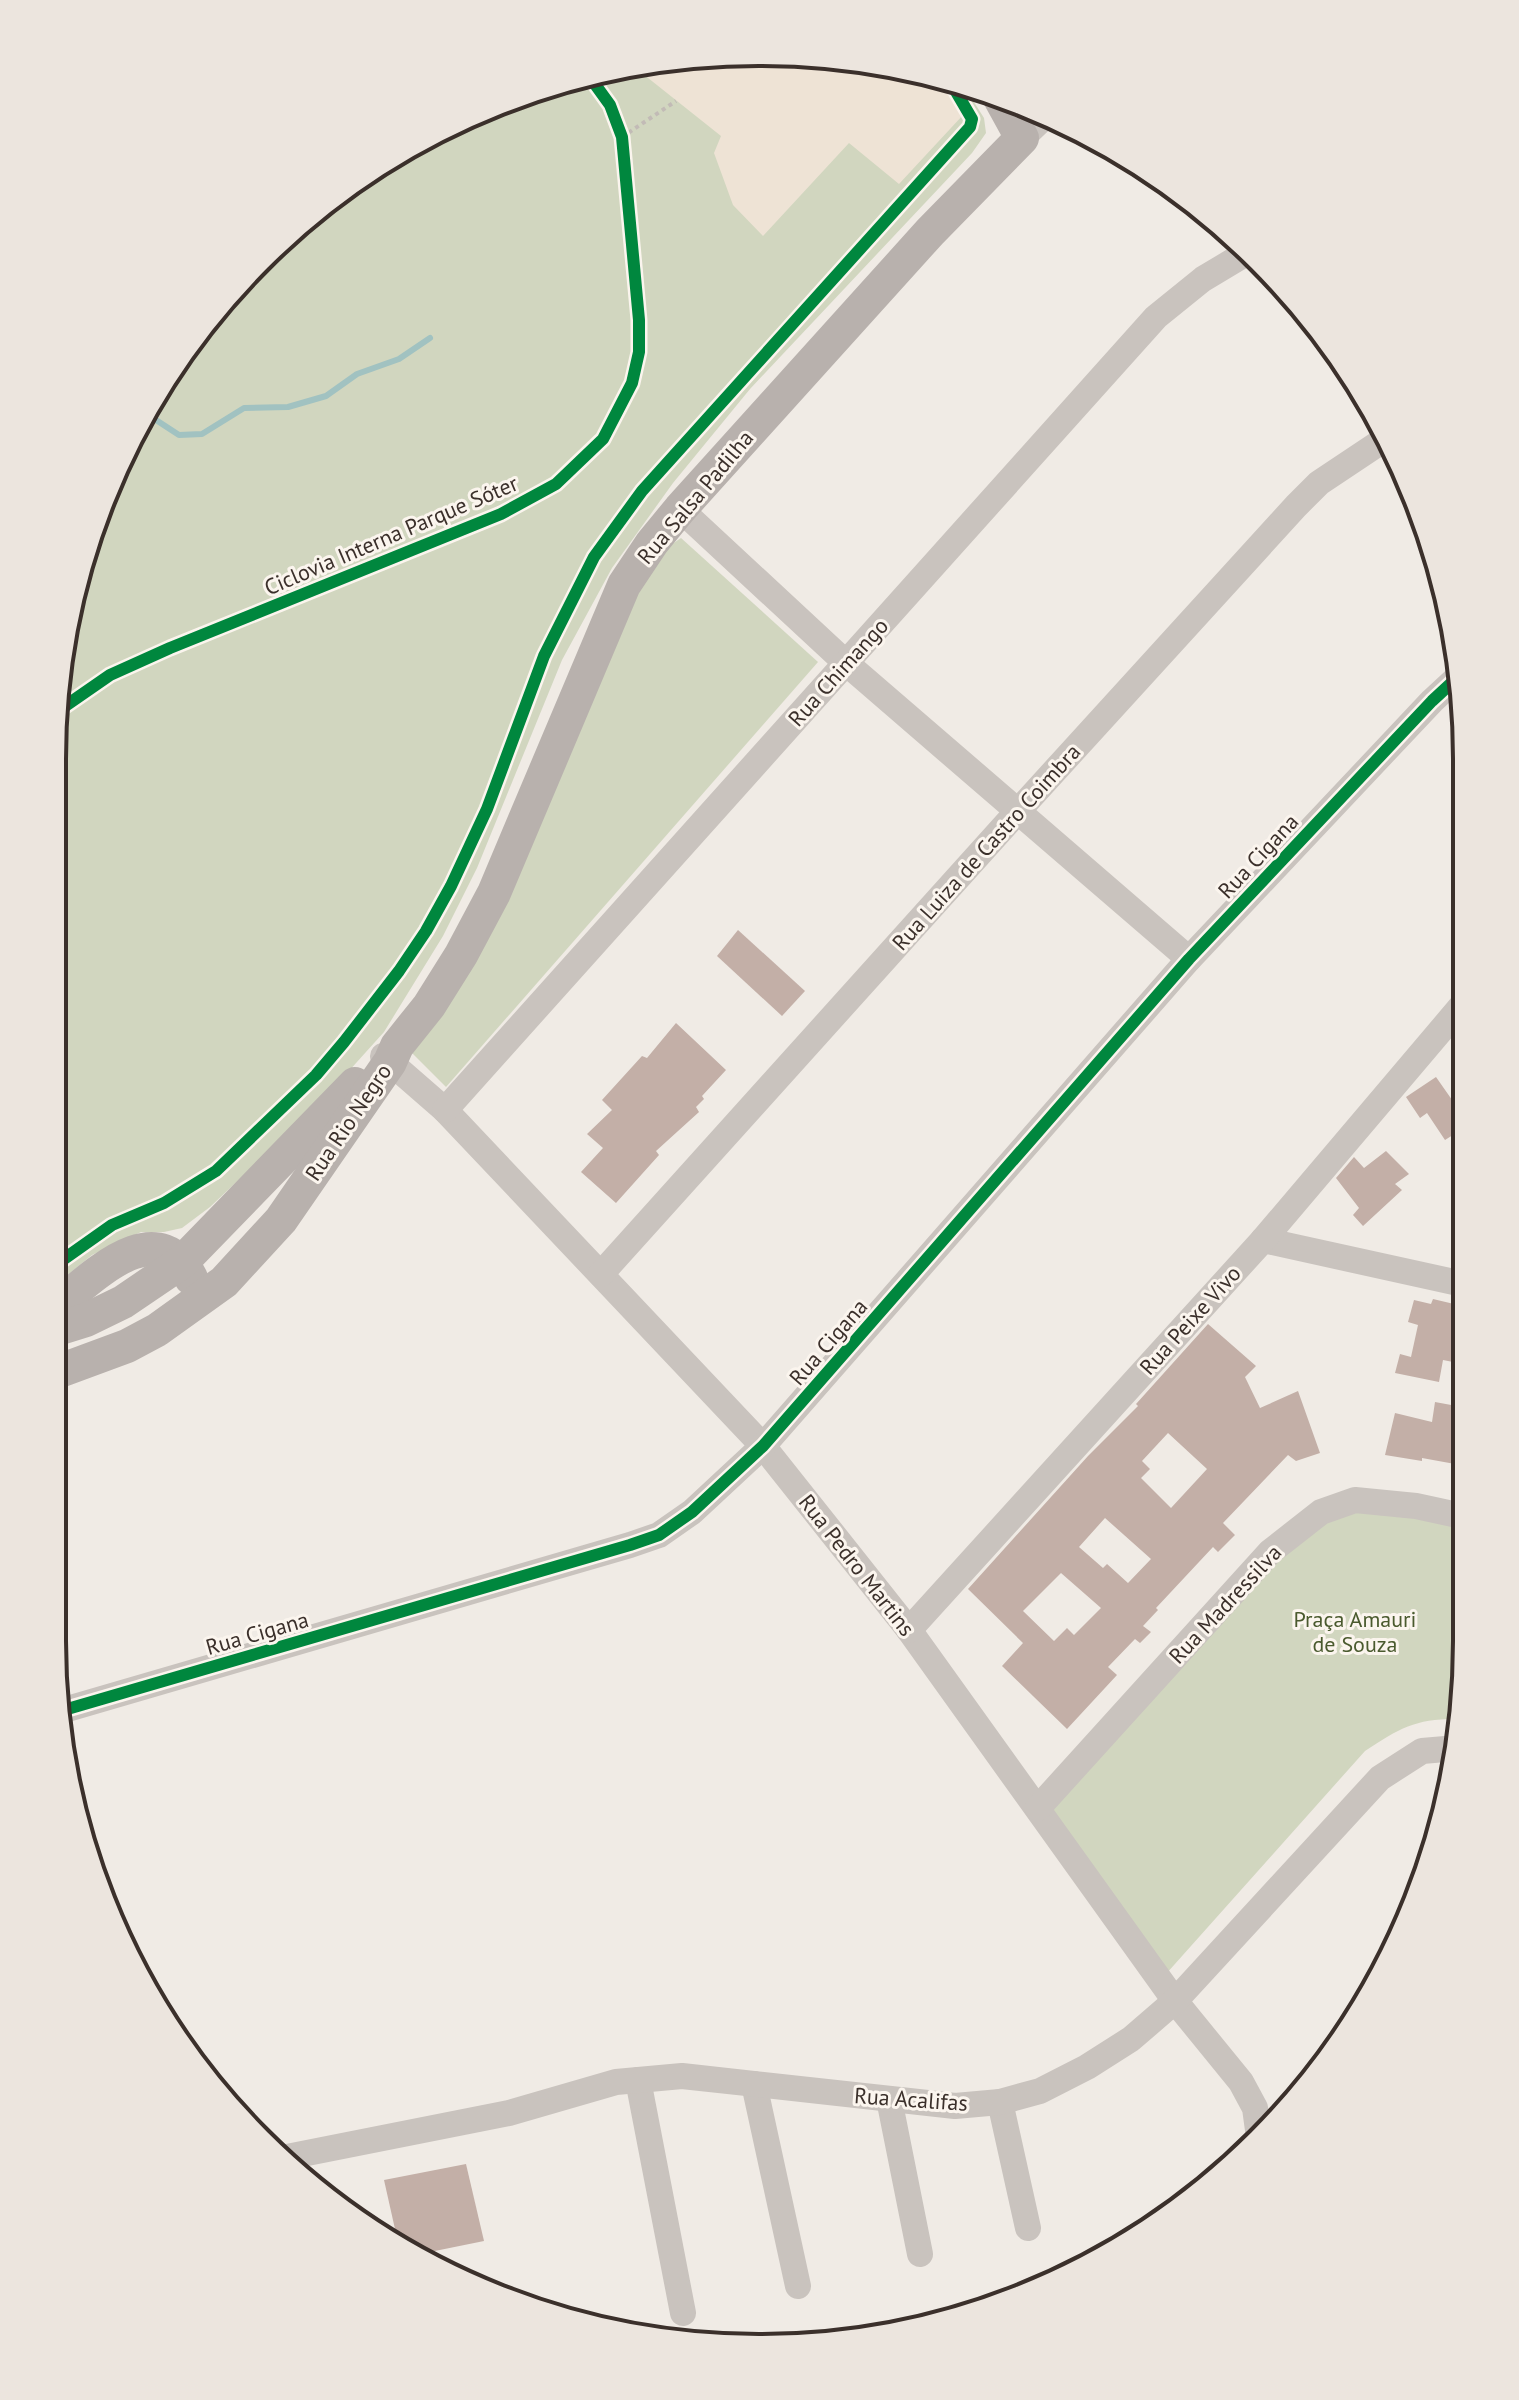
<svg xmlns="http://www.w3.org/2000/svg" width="1519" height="2400" font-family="'PT Sans',sans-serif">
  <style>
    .green { fill: #d1d6bf }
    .plaza { fill: #eee3d5 }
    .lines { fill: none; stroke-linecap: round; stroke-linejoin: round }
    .stream { stroke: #a1c2c1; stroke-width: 6 }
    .building { fill: #c3afa7; fill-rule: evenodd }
    .path { stroke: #c2bbb6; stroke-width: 4; stroke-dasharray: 4 4; stroke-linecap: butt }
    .minor { stroke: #c9c3be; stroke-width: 26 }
    .major { stroke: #b8b1ad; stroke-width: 34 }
    .cycleway-casing { stroke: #fbf5ee; stroke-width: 17 }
    .cycleway { stroke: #00873e; stroke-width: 12 }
    .labels { text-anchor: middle; stroke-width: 6; stroke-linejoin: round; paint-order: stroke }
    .street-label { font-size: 22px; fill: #3b302b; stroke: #fbf5ee }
    .park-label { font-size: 22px; fill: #4a5a2e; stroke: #fbf5ee }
    .rim { fill: none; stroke: #3b302b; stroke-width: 4 }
  </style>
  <rect width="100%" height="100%" fill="#f0ebe5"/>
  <g class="green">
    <path d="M806 54 943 76 962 83 984 118 986 133 972 153 750 389 673 483 612 568 562 660 477 868 443 936 384 1032 320 1103 210 1207 182 1228 164 1232H141L92 1255 54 1286 58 668 106 488 198 328 293 227 406 147 533 89 668 58Z"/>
    <path d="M681 538 818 662 446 1087 410 1051 591 681 659 553Z"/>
    <path d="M1355 1510 1462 1525 1461 1719C1417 1718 1401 1727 1365 1751L1166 1974 1049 1806 1273 1561 1324 1520Z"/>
  </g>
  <path class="plaza" d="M806 54 936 75 963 115 899 184 849 143 763 236 733 205 714 153 721 136 633 66 668 58Z"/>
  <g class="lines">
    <path class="stream" d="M143 424 156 420 179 435 202 434 244 408 288 407 326 396 357 374 399 359 430 338"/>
  </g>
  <g class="building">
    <path d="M738 930 805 991 782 1016 717 956Z"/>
    <path d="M676 1023 726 1070 702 1096 704 1099 696 1107 699 1112 656 1151 659 1155 616 1203 581 1172 603 1148 587 1134 612 1110 602 1100 642 1056 647 1058Z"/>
    <path d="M1436 1077 1464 1117V1128L1445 1140 1427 1113 1420 1118 1406 1097Z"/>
    <path d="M1386 1151 1409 1174 1395 1184 1402 1190 1363 1226 1353 1215 1359 1208 1336 1178 1354 1157 1364 1168Z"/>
    <path d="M1433 1299 1454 1304 1452 1312 1463 1315V1364L1443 1360 1439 1382 1395 1373 1400 1354 1411 1357 1418 1325 1408 1322 1414 1300 1431 1304Z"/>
    <path d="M1208 1324 1256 1366 1245 1377 1260 1408 1298 1391 1320 1453 1296 1461 1288 1455 1223 1523 1235 1535 1218 1552 1213 1547 1156 1608 1158 1610 1143 1626 1151 1632 1140 1643 1135 1639 1108 1667 1117 1675 1067 1729 1002 1666 1023 1643 968 1589 1088 1456 1138 1406 1136 1404ZM1168 1433 1207 1469 1171 1508 1141 1478 1150 1469 1142 1461ZM1105 1518 1151 1559 1128 1583 1107 1564 1103 1568 1079 1547ZM1061 1573 1101 1608 1074 1635 1067 1628 1054 1641 1023 1611Z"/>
    <path d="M1435 1402 1462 1407V1455L1457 1454 1455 1464 1422 1458V1461L1385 1455 1395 1413 1432 1422Z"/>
    <path d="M466 2164 484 2241 425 2253 397 2238 384 2180Z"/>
  </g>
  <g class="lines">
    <path class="path" d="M622 137 676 101"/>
    <g class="minor">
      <path d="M1022 138 1046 115"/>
      <path d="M680 509 846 663 1189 959"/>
      <path d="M383 1056 445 1110 763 1446 909 1630 1175 2001 1241 2082 1255 2108 1258 2130"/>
      <path d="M445 1110 1156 317 1203 279 1248 252"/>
      <path d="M1263 1240 1463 1284"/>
      <path d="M601 1274 1018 811 1296 506 1319 483 1388 437"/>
      <path d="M909 1630 1263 1240 1464 1003"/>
      <path d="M64 1710 630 1545 659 1535 692 1512 763 1446 1189 959 1432 701 1459 676"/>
      <path d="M1038 1808 1270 1552 1321 1512 1355 1500 1416 1506 1462 1516"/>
      <path d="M638 2080 683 2313"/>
      <path d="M754 2084 798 2286"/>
      <path d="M889 2099 920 2254"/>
      <path d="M1000 2102 1028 2228"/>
      <path d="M287 2157 509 2113 616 2082 682 2076 955 2106 1000 2102 1040 2091 1087 2067 1131 2039 1175 2001 1380 1778 1422 1751 1457 1748"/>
    </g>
    <g class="major">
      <path d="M54 1308C91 1279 156 1210 191 1278"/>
      <path d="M54 1330 86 1320 123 1302 182 1262 355 1084"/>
      <path d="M54 1373 127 1346 157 1330 224 1282 281 1220 390 1062 397 1046 429 1006 461 955 494 893 624 585 652 543 680 509 930 232 1022 138 1000 98"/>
    </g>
    <g class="cycleway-casing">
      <g id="cycleway">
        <path d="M58 711 110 675 170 648 501 514 556 484 603 439 632 383 639 352V320L622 137 610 105 589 76"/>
        <path d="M54 1266 112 1225 164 1203 216 1171 316 1075 344 1042 399 971 426 931 451 886 487 809 544 656 594 557 642 491 970 127 972 119 948 78"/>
        <path d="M64 1710 630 1545 659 1535 692 1512 763 1446 1189 959 1432 701 1459 676"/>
      </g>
    </g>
    <use href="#cycleway" class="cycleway"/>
  </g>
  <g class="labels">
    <g class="street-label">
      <text transform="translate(695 497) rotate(-50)" y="8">Rua Salsa Padilha</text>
      <text transform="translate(391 535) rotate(-23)" y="8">Ciclovia Interna Parque Sóter</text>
      <text transform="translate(838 672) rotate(-48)" y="8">Rua Chimango</text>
      <text transform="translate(986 847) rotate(-48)" y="8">Rua Luiza de Castro Coimbra</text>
      <text transform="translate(1258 856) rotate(-47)" y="8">Rua Cigana</text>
      <text transform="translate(348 1122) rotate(-56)" y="8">Rua Rio Negro</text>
      <text transform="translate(1190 1320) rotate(-48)" y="8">Rua Peixe Vivo</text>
      <text transform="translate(828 1342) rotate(-49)" y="8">Rua Cigana</text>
      <text transform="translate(857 1565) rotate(52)" y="8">Rua Pedro Martins</text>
      <text transform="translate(1225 1604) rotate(-47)" y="8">Rua Madressilva</text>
      <text transform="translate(257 1633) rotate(-16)" y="8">Rua Cigana</text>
      <text transform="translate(911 2099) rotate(4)" y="8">Rua Acalifas</text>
    </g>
    <g class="park-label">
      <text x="1355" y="1627">Praça Amauri<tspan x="1355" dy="25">de Souza</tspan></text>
    </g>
  </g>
  <path d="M0 0H1519V2400H0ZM759 66H760A693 693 0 0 1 1453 759V1641A693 693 0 0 1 760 2334H759A693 693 0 0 1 66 1641V759A693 693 0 0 1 759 66Z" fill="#ece5de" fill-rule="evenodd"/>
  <path class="rim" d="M759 66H760A693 693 0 0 1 1453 759V1641A693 693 0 0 1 760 2334H759A693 693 0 0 1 66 1641V759A693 693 0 0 1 759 66Z"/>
</svg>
